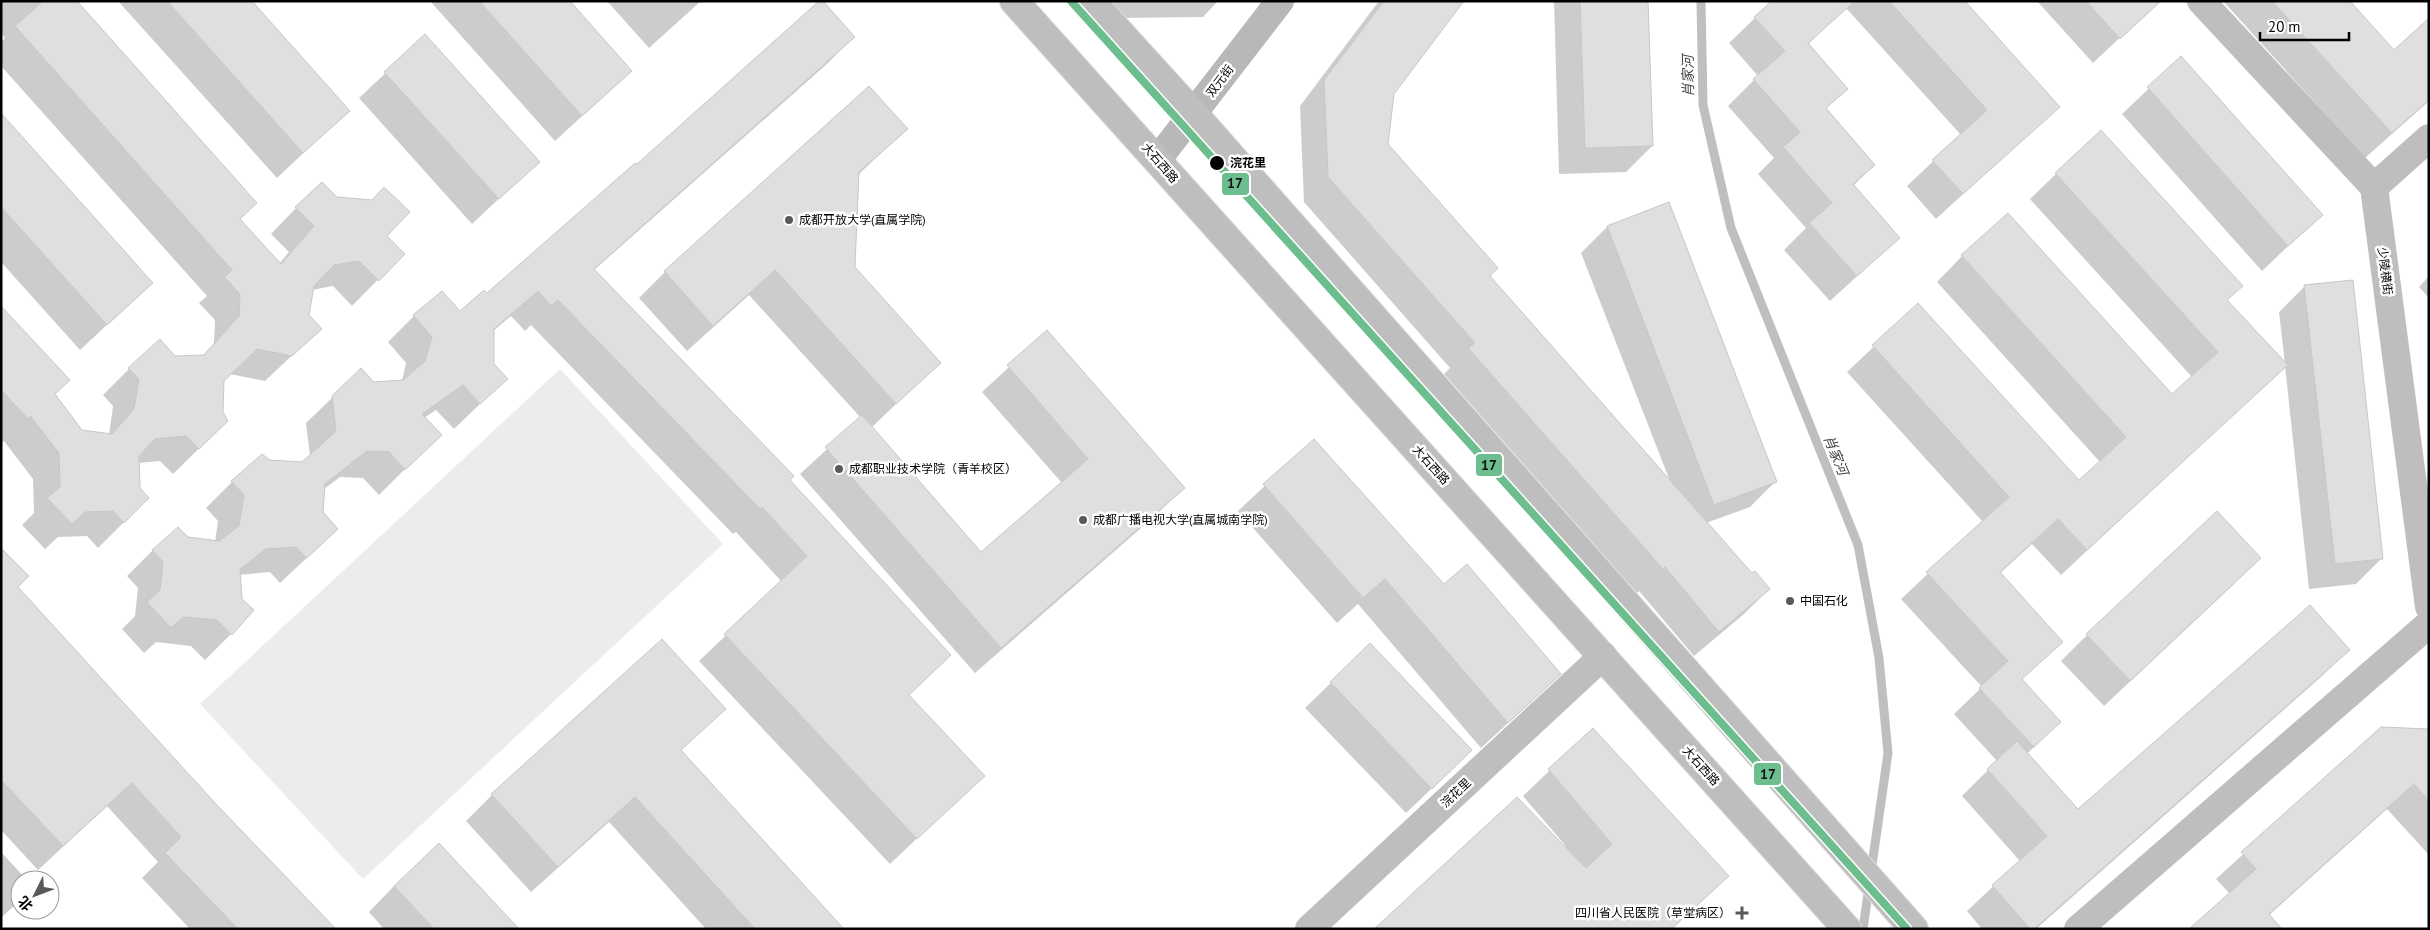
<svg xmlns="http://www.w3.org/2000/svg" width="2430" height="930" font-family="'PT Sans','Noto Sans SC',sans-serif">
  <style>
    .green { fill: #ececec }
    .shadow { fill: #0003 }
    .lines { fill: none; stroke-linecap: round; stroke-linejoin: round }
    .stream { stroke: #bfbfbf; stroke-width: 9 }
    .building { fill: #dfdfdf; stroke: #c7c7c7 }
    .primary-casing { stroke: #dbdbdb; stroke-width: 30 }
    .minor { stroke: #bebebe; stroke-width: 28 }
    .secondary { stroke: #b8b8b8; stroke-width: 28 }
    .primary { stroke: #bebebe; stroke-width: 28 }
    .metro-1-casing { stroke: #fff; stroke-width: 11 }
    .metro-1 { stroke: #6dbe8e; stroke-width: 8 }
    .stop-dot { fill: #000; stroke: #fff; stroke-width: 2 }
    .poi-dot { fill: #595959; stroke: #fff; stroke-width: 2 }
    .labels { text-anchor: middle; stroke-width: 5; stroke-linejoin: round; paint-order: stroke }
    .street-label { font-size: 12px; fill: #000; stroke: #fff }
    .stop-label { font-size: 12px; font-weight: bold; fill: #000; stroke: #fff; text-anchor: start }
    .poi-label { font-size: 12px; fill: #000; stroke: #fff; text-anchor: start }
    .water-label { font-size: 14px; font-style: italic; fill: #444; stroke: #fff }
    .line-badge { stroke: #fff; stroke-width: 2 }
    .pale-badge-label { font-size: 14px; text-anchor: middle; font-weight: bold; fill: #111 }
  </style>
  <rect width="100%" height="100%" fill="#fff"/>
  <path class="green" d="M560 369 723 544 363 879 200 704Z"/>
  <g class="shadow">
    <path d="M1 1H75L239 219 279 264 289 252 271 234 296 208 336 198 385 236 403 254 352 306 333 286 312 290 308 316 320 329 265 381 230 374 222 382V412L227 421 173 474 160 461 138 463 139 488 148 498 98 548 87 536 58 537 45 549 22 525 34 513 33 479 4 441 1 443V308L54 394 81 431 109 435 113 406 103 395 129 369 175 357H202L214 343 215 320 199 303 207 296 1 66V42L5 38 1 33Z"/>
    <path d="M118 1H250L348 111 277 178Z"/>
    <path d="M430 1H568L631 71 555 141Z"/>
    <path d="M607 1H701L649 48Z"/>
    <path d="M1105 1H1218L1203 17 1119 18Z"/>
    <path d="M1379 1H1462L1392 93 1387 145 1488 276 1670 481 1581 253 1607 227 1669 204 1776 481 1750 507 1706 523 1752 575 1769 589 1744 614 1694 656 1639 591 1637 593 1444 374 1450 368 1304 202 1300 106Z"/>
    <path d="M1554 1H1647L1652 146 1626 172 1559 174Z"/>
    <path d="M1847 1H1963L2058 107 1936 219 1907 186 1961 135 1846 8 1808 44 1846 89 1825 109 1874 165 1853 186 1899 238 1830 301 1784 250 1806 228 1758 174 1774 158 1728 106 1758 76 1729 43 1755 18Z"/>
    <path d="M2037 1H2136L2146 13 2093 63Z"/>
    <path d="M2223 1H2349L2394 51 2429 20V101L2365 158Z"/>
    <path d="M425 36 538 162 472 224 359 98Z"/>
    <path d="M853 37 828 63 594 270 950 655 908 696 983 776 890 864 699 661 782 582 736 532 733 534 531 325 525 331 511 316 492 332V364L506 379 454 429 436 410 424 418 414 460 379 495 363 478 340 477 324 489 311 554 280 583 270 572 239 575 231 634 205 660 191 646 156 642 144 653 122 629 135 616 138 588 127 576 153 550 187 538 215 542 218 521 206 508 232 482 270 461 302 463 310 456 306 423 333 397 373 383 402 381 406 363 388 342 414 316 460 313 487 295 637 166Z"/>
    <path d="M2181 58 2321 215 2262 271 2122 114Z"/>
    <path d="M1 115 152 283 80 350 1 262Z"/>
    <path d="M906 129 858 175 853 268 939 363 871 428 981 554 1062 483 982 392 1047 332 1183 488 1157 514 975 673 800 474 861 418 749 295 687 351 639 298 665 272Z"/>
    <path d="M2056 174 2241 286 2226 301 2285 364 2279 312 2305 286 2382 558 2356 584 2309 589 2285 366 2061 575 2032 544 1999 574 2061 642 2021 680 2059 722 2027 754 2078 811 2348 650 2322 676 2036 929H1982L1967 911 2020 861 1962 796 1997 761 1954 714 1982 687 1901 599 1983 522 1847 372 1918 305 2079 482 2100 462 1937 282 1962 256 2172 396 2192 377 2030 199Z"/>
    <path d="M2429 276V298L2419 287Z"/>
    <path d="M1314 440 1533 700 1481 748 1358 604 1337 623 1238 511Z"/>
    <path d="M1 550 17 587 215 805 334 929H190L142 878 158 862 107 806 38 870 1 830Z"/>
    <path d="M2234 584 2104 706 2061 661 2087 635Z"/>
    <path d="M1370 645 1445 776 1406 813 1305 708Z"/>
    <path d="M724 709 680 751 842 929H706L609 822 531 892 466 821 492 795Z"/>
    <path d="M2382 728 2429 731V855L2387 809 2268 916 2230 894 2216 879Z"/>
    <path d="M1593 729 1727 876 1701 902 1672 929H1376L1565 845 1523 796Z"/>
    <path d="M1 852 27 880H20V900L1 918Z"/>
    <path d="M394 886 518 929H384L369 912Z"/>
  </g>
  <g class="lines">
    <g class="stream">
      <path d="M1701 1 1703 105 1731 228 1858 545 1879 658 1888 753 1871 872"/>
      <path d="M1863 929 1869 887"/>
    </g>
  </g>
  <g class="building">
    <path d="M43 1H77L257 203 240 219 281 264 314 226 295 207 322 182 337 197 372 200 384 187 410 212 387 236 405 254 379 281 359 261 334 265 314 286 309 315 322 329 292 356 257 349 224 381 223 412 228 421 199 449 186 436 155 439 139 456 140 488 149 498 124 523 113 511 85 512 72 524 47 498 60 487 59 453 30 416 28 419 1 390V306L70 380 55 394 82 430 112 434 134 409 139 379 128 368 160 339 175 356 204 355 239 316 240 294 224 277 232 270 15 26Z"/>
    <path d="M167 1H252L350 111 303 153Z"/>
    <path d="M479 1H570L632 71 582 116Z"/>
    <path d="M819 1H823L855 37 594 269 794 476 790 480 951 655 909 695 985 776 917 839 724 634 807 556 762 507 760 509 558 300 551 306 538 291 494 329V364L508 379 480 404 463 385 422 414 442 435 405 470 389 452 367 451 325 484 323 512 338 529 307 558 296 547 266 549 240 569 242 599 254 610 232 635 217 620 183 617 171 628 147 602 160 590 163 562 152 550 178 527 188 537 219 541 239 526 244 495 231 481 262 454 270 460 302 462 336 431 332 396 361 368 374 382 403 380 425 361 432 337 413 315 442 291 460 311 484 290 487 293 635 163 637 164Z"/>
    <path d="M1384 1H1464L1394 94 1388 144 1498 268 1490 276 1752 573 1755 571 1770 589 1719 632 1665 567 1663 569 1468 348 1475 343 1328 177 1324 80Z"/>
    <path d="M1580 1H1648L1653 146 1585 148Z"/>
    <path d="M1772 1H1855L1808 43 1848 89 1826 108 1875 165 1853 184 1900 238 1857 276 1809 223 1832 203 1783 147 1800 132 1753 79 1785 51 1754 17Z"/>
    <path d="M1889 1H1965L2060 107 1963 194 1932 160 1987 110Z"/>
    <path d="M2086 1H2161L2120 39Z"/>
    <path d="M2272 1H2350L2394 50 2429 18V100L2392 133Z"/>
    <path d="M425 34 540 162 499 199 384 72Z"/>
    <path d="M2181 56 2323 215 2288 246 2147 87Z"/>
    <path d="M869 86 908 129 859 172 855 267 941 363 896 404 775 270 713 326 664 271Z"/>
    <path d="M1 113 153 283 107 325 1 207Z"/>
    <path d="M2101 130 2243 286 2227 300 2288 365 2087 550 2058 519 2000 572 2063 642 2022 679 2061 722 2034 747 1979 688 2008 661 1926 572 2009 497 1872 345 1918 303 2079 480 2126 437 1961 255 2008 213 2172 394 2218 352 2055 173Z"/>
    <path d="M1669 202 1777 482 1714 505 1607 226Z"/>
    <path d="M2353 280 2383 559 2335 564 2304 285Z"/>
    <path d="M1047 330 1185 488 1001 648 825 447 862 415 981 552 1088 459 1007 365Z"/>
    <path d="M1314 439 1444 584 1467 564 1561 674 1508 723 1385 579 1363 598 1263 484Z"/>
    <path d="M2217 511 2261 558 2130 681 2086 634Z"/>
    <path d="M1 548 29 576 18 587 216 804 336 929H238L165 853 181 837 132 783 63 846 1 780Z"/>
    <path d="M2310 605 2350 650 2034 929H2030L1992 885 2047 836 1987 769 2017 741 2078 809Z"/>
    <path d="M662 639 726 709 681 750 844 929H755L635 797 558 867 491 794Z"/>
    <path d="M1370 643 1472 750 1432 789 1330 682Z"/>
    <path d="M2381 727 2429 729V801L2414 784 2269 914 2282 929H2189L2256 869 2241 852Z"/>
    <path d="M1593 728 1729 876 1671 929H1374L1517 797 1586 868 1612 844 1548 769Z"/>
    <path d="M439 843 519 929H434L394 886Z"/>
  </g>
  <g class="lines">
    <g class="primary-casing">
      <g id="primary">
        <path d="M1014 1 1847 929"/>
        <path d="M1091 1 1194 114 1914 929"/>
      </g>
    </g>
    <g class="minor">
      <path d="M2201 1 2374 187 2429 607"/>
      <path d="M2374 187 2429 138"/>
      <path d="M1309 929 1603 656"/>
      <path d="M2078 929 2429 624"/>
    </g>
    <path class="secondary" d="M1158 159 1280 1"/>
    <use href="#primary" class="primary"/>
    <g class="metro-1-casing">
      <path id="metro-1" d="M1071 1 1907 929"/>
    </g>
    <use href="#metro-1" class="metro-1"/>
  </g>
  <circle class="stop-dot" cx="1217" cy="163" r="8"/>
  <g class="poi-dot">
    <circle cx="789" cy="220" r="5"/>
    <circle cx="839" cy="469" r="5"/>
    <circle cx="1083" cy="520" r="5"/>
    <circle cx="1790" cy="601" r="5"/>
    <path d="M1739.5 905.5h5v5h5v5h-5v5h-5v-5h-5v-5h5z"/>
  </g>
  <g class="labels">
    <g class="street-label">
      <text transform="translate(1220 81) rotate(-53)" y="4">双元街</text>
      <text transform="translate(1160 163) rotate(49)" y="4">大石西路</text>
      <text transform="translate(2385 271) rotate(83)" y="4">少陵横街</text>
      <text transform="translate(1431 465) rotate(48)" y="4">大石西路</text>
      <text transform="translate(1701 766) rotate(48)" y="4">大石西路</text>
      <text transform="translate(1456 793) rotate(-43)" y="4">浣花里</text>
    </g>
    <g class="stop-label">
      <text x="1230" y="167">浣花里</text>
    </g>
    <g class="poi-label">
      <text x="799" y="224">成都开放大学(直属学院)</text>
      <text x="849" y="473">成都职业技术学院（青羊校区）</text>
      <text x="1093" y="524">成都广播电视大学(直属城南学院)</text>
      <text x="1800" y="605">中国石化</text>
      <text x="1731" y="917" text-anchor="end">四川省人民医院（草堂病区）</text>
    </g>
    <g class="water-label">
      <text transform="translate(1688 76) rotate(-91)" y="5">肖家河</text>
      <text transform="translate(1836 455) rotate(68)" y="5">肖家河</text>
    </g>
  </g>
  <g class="line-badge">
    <rect x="1221" y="172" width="29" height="24" rx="5" fill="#6dbe8e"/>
    <rect x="1475" y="453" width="28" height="24" rx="5" fill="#6dbe8e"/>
    <rect x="1753" y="762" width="29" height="24" rx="5" fill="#6dbe8e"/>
  </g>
  <g class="pale-badge-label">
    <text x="1235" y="188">17</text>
    <text x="1489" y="470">17</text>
    <text x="1768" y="779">17</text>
  </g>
  <rect width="2430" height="930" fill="none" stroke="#000000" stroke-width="5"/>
  <g transform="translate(35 895) rotate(228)"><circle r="24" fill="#ffffff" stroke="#999999"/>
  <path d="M0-4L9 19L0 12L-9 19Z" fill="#595959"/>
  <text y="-8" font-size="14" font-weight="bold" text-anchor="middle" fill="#000000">北</text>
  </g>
  <path d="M2260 32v8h89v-8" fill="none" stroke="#000000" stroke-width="2.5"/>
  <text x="2268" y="32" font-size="15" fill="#000000" stroke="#ffffff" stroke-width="4" paint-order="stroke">20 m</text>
</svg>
